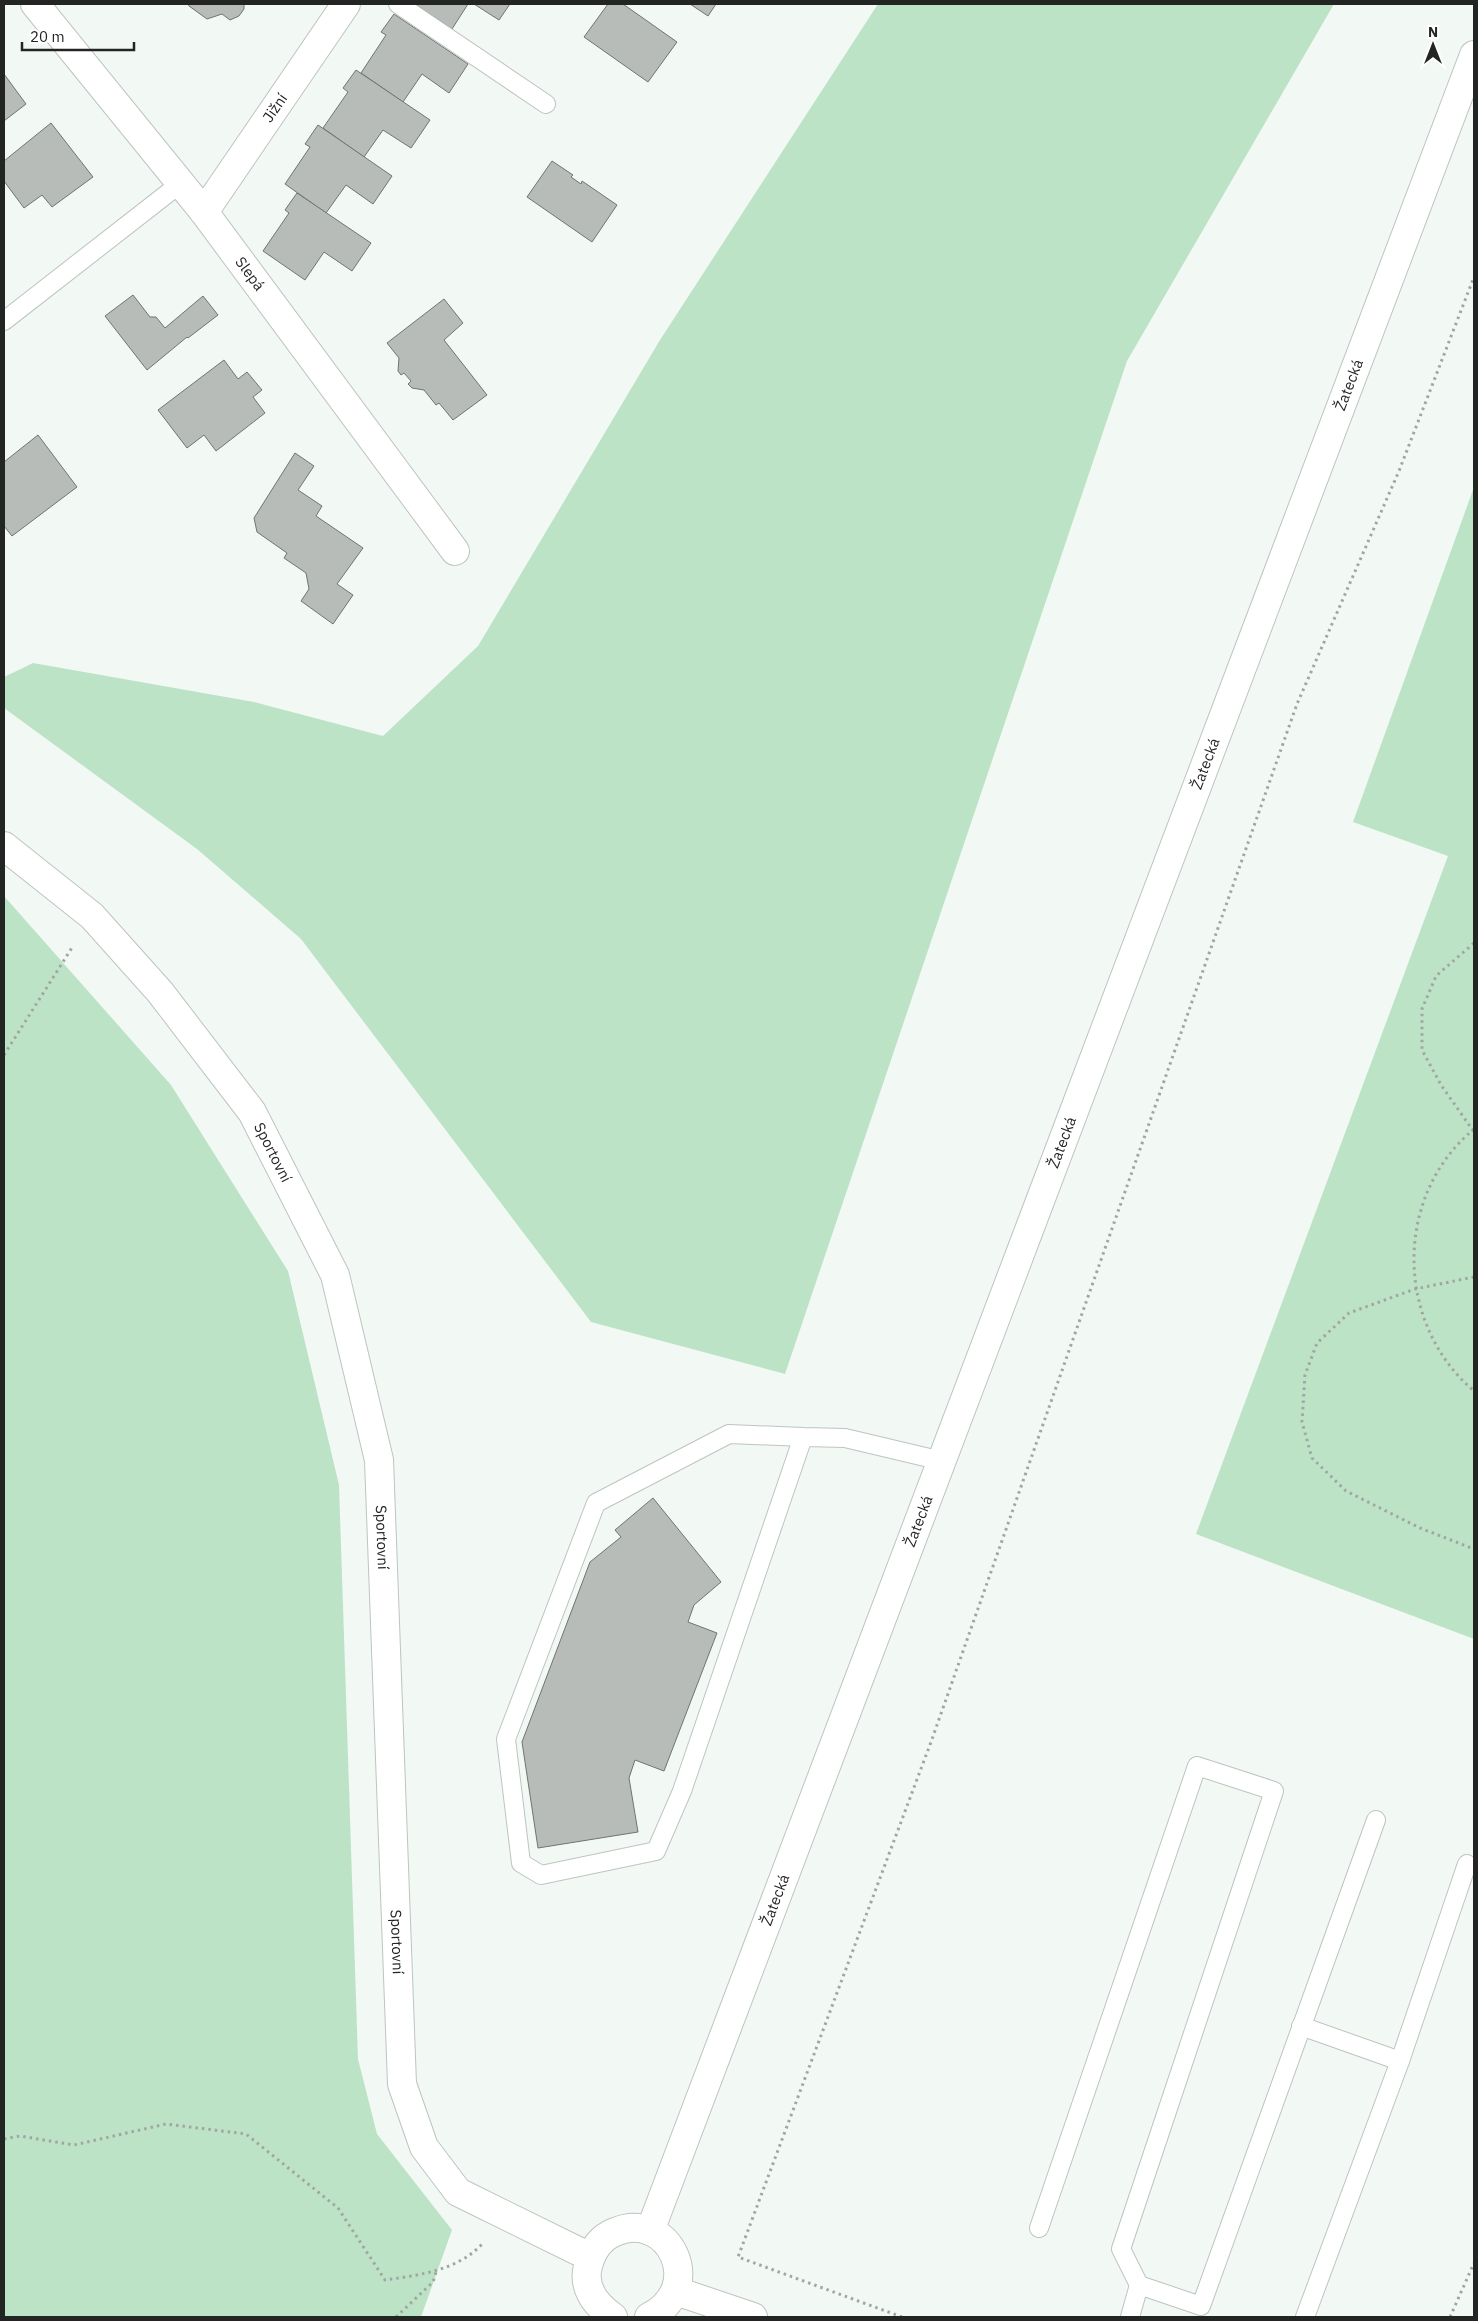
<svg xmlns="http://www.w3.org/2000/svg" width="1478" height="2321" font-family="'IBM Plex Sans',sans-serif">
  <style>
    .green { fill: #bde3c7 }
    .building { fill: #b7bcb8; stroke: #707571 }
    .lines { fill: none; stroke-linecap: round; stroke-linejoin: round }
    .service-casing { stroke: #bec4c0; stroke-width: 20 }
    .minor-casing { stroke: #bec4c0; stroke-width: 30 }
    .tertiary-casing { stroke: #bec4c0; stroke-width: 30 }
    .path { stroke: #a1a6a2; stroke-width: 3; stroke-dasharray: 2.5 4; stroke-linecap: butt }
    .service { stroke: #fff; stroke-width: 18 }
    .minor { stroke: #fff; stroke-width: 28 }
    .tertiary { stroke: #fff; stroke-width: 28 }
    .labels { text-anchor: middle; stroke-width: 4; stroke-linejoin: round; paint-order: stroke }
    .street-label { font-size: 15px; fill: #232523; stroke: #fff }
  </style>
  <rect width="100%" height="100%" fill="#f2f8f4"/>
  <g class="green">
    <path d="M878 4H1334L1127 361 785 1374 591 1322 301 939 197 849 4 708V677L33 663 254 702 383 736 478 646 660 340Z"/>
    <path d="M1474 487V1639L1196 1534 1448 856 1353 822Z"/>
    <path d="M4 896 171 1085 288 1271 339 1485 358 2059 377 2134 452 2230 421 2317H4Z"/>
  </g>
  <g class="building">
    <path d="M188 4H244V9L239 16 230 20 222 14 207 19 189 6Z"/>
    <path d="M415 4H468L452 29Z"/>
    <path d="M474 4H510L499 20Z"/>
    <path d="M608 4H623L677 42 648 82 584 37Z"/>
    <path d="M690 4H716L708 16Z"/>
    <path d="M394 14 468 64 449 93 422 74 403 102 361 73 386 35 381 32Z"/>
    <path d="M356 70 430 120 411 148 383 130 364 157 323 128 348 92 343 88Z"/>
    <path d="M4 74 26 104 4 121Z"/>
    <path d="M51 123 93 177 52 207 42 195 24 208 4 181V161Z"/>
    <path d="M318 125 392 176 373 204 346 185 326 213 285 184 310 147 305 144Z"/>
    <path d="M552 161 573 175 571 177 581 184 582 181 617 205 592 242 527 197Z"/>
    <path d="M297 193 371 243 352 271 324 252 305 280 263 251 289 213 285 210Z"/>
    <path d="M133 295 150 317H156L165 328 203 296 218 315 188 338 187 337 147 370 105 316Z"/>
    <path d="M444 299 463 323 444 340 487 395 453 420 439 403 436 405 424 390 412 388 408 384 411 381 404 373 401 375 398 371 399 358 387 343Z"/>
    <path d="M224 360 238 379 247 372 262 390 253 397 265 413 216 451 204 435 187 448 158 410Z"/>
    <path d="M38 435 77 487 12 536 4 526V462Z"/>
    <path d="M295 453 314 466 298 490 322 506 316 516 363 548 337 584 353 595 333 624 301 601 309 589 306 573 284 558 287 553 257 532 254 518Z"/>
    <path d="M653 1498 721 1582 694 1605 688 1622 717 1633 664 1771 635 1760 629 1778 638 1832 538 1848 522 1742 590 1562 621 1537 615 1530Z"/>
  </g>
  <g class="lines">
    <g class="service-casing">
      <g id="service">
        <path d="M398 4 546 104"/>
        <path d="M4 321 181 183"/>
        <path d="M803 1437 729 1434 596 1503 506 1739 521 1863 541 1875 656 1851 682 1791 803 1437 845 1438 942 1461"/>
        <path d="M1301 2026 1400 2061"/>
        <path d="M1039 2228 1197 1766 1274 1791 1121 2249 1139 2285"/>
        <path d="M1130 2317 1139 2285 1201 2306 1376 1820"/>
        <path d="M1305 2317 1400 2061 1467 1864"/>
      </g>
    </g>
    <g class="minor-casing">
      <g id="minor">
        <path id="s1" d="M35 4 204 212 455 551"/>
        <path id="s2" d="M204 212 346 4"/>
        <path id="s3" d="M4 846 92 916 160 992 252 1112 335 1275 379 1460 402 2084 424 2147 458 2192 590 2257"/>
      </g>
    </g>
    <g class="tertiary-casing">
      <g id="tertiary">
        <path id="s4" d="M650 2231 1474 55"/>
        <path d="M676 2291 753 2317"/>
        <path d="M613 2317C596 2305 582 2288 588 2266 592 2250 600 2238 615 2232 668 2209 708 2287 649 2317"/>
      </g>
    </g>
    <g class="path">
      <path d="M1474 943 1436 976 1422 1009V1050L1441 1085 1474 1132"/>
      <path d="M4 1055 73 946"/>
      <path d="M1474 1129C1393 1196 1395 1324 1474 1391"/>
      <path d="M1474 1277 1415 1289 1349 1313 1317 1343 1305 1375 1302 1422 1312 1458 1346 1491 1420 1528 1474 1549"/>
      <path d="M4 2139 20 2136 74 2145 166 2124 246 2134 338 2208 385 2280C420 2275 459 2270 483 2243"/>
      <path d="M396 2317 433 2282 436 2272"/>
      <path d="M902 2317 738 2257 931 1742 1297 704 1399 471 1474 277"/>
      <path d="M1450 2317 1474 2263"/>
    </g>
    <use href="#service" class="service"/>
    <use href="#minor" class="minor"/>
    <use href="#tertiary" class="tertiary"/>
  </g>
  <g class="labels">
    <g class="street-label">
      <text dy="5" stroke="none"><textPath href="#s2" startOffset="126">Jižní</textPath></text>
      <text dy="5" stroke="none"><textPath href="#s1" startOffset="345">Slepá</textPath></text>
      <text dy="5" stroke="none"><textPath href="#s4" startOffset="1974">Žatecká</textPath></text>
      <text dy="5" stroke="none"><textPath href="#s4" startOffset="1569">Žatecká</textPath></text>
      <text dy="5" stroke="none"><textPath href="#s4" startOffset="1164">Žatecká</textPath></text>
      <text dy="5" stroke="none"><textPath href="#s3" startOffset="411">Sportovní</textPath></text>
      <text dy="5" stroke="none"><textPath href="#s4" startOffset="759">Žatecká</textPath></text>
      <text dy="5" stroke="none"><textPath href="#s3" startOffset="816">Sportovní</textPath></text>
      <text dy="5" stroke="none"><textPath href="#s4" startOffset="354">Žatecká</textPath></text>
      <text dy="5" stroke="none"><textPath href="#s3" startOffset="1221">Sportovní</textPath></text>
    </g>
  </g>
  <rect width="1478" height="2321" fill="none" stroke="#232523" stroke-width="10"/>
  <g transform="translate(1433 45)" stroke="#ffffff" stroke-width="4" paint-order="stroke">
  <path d="M0-4L9 19L0 12L-9 19Z" fill="#232523"/>
  <text y="-8" font-size="14" font-weight="bold" text-anchor="middle" fill="#232523">N</text>
  </g>
  <path d="M22 42v8h112v-8" fill="none" stroke="#232523" stroke-width="2.5"/>
  <text x="30" y="42" font-size="15" fill="#232523" stroke="#ffffff" stroke-width="4" paint-order="stroke">20 m</text>
</svg>
